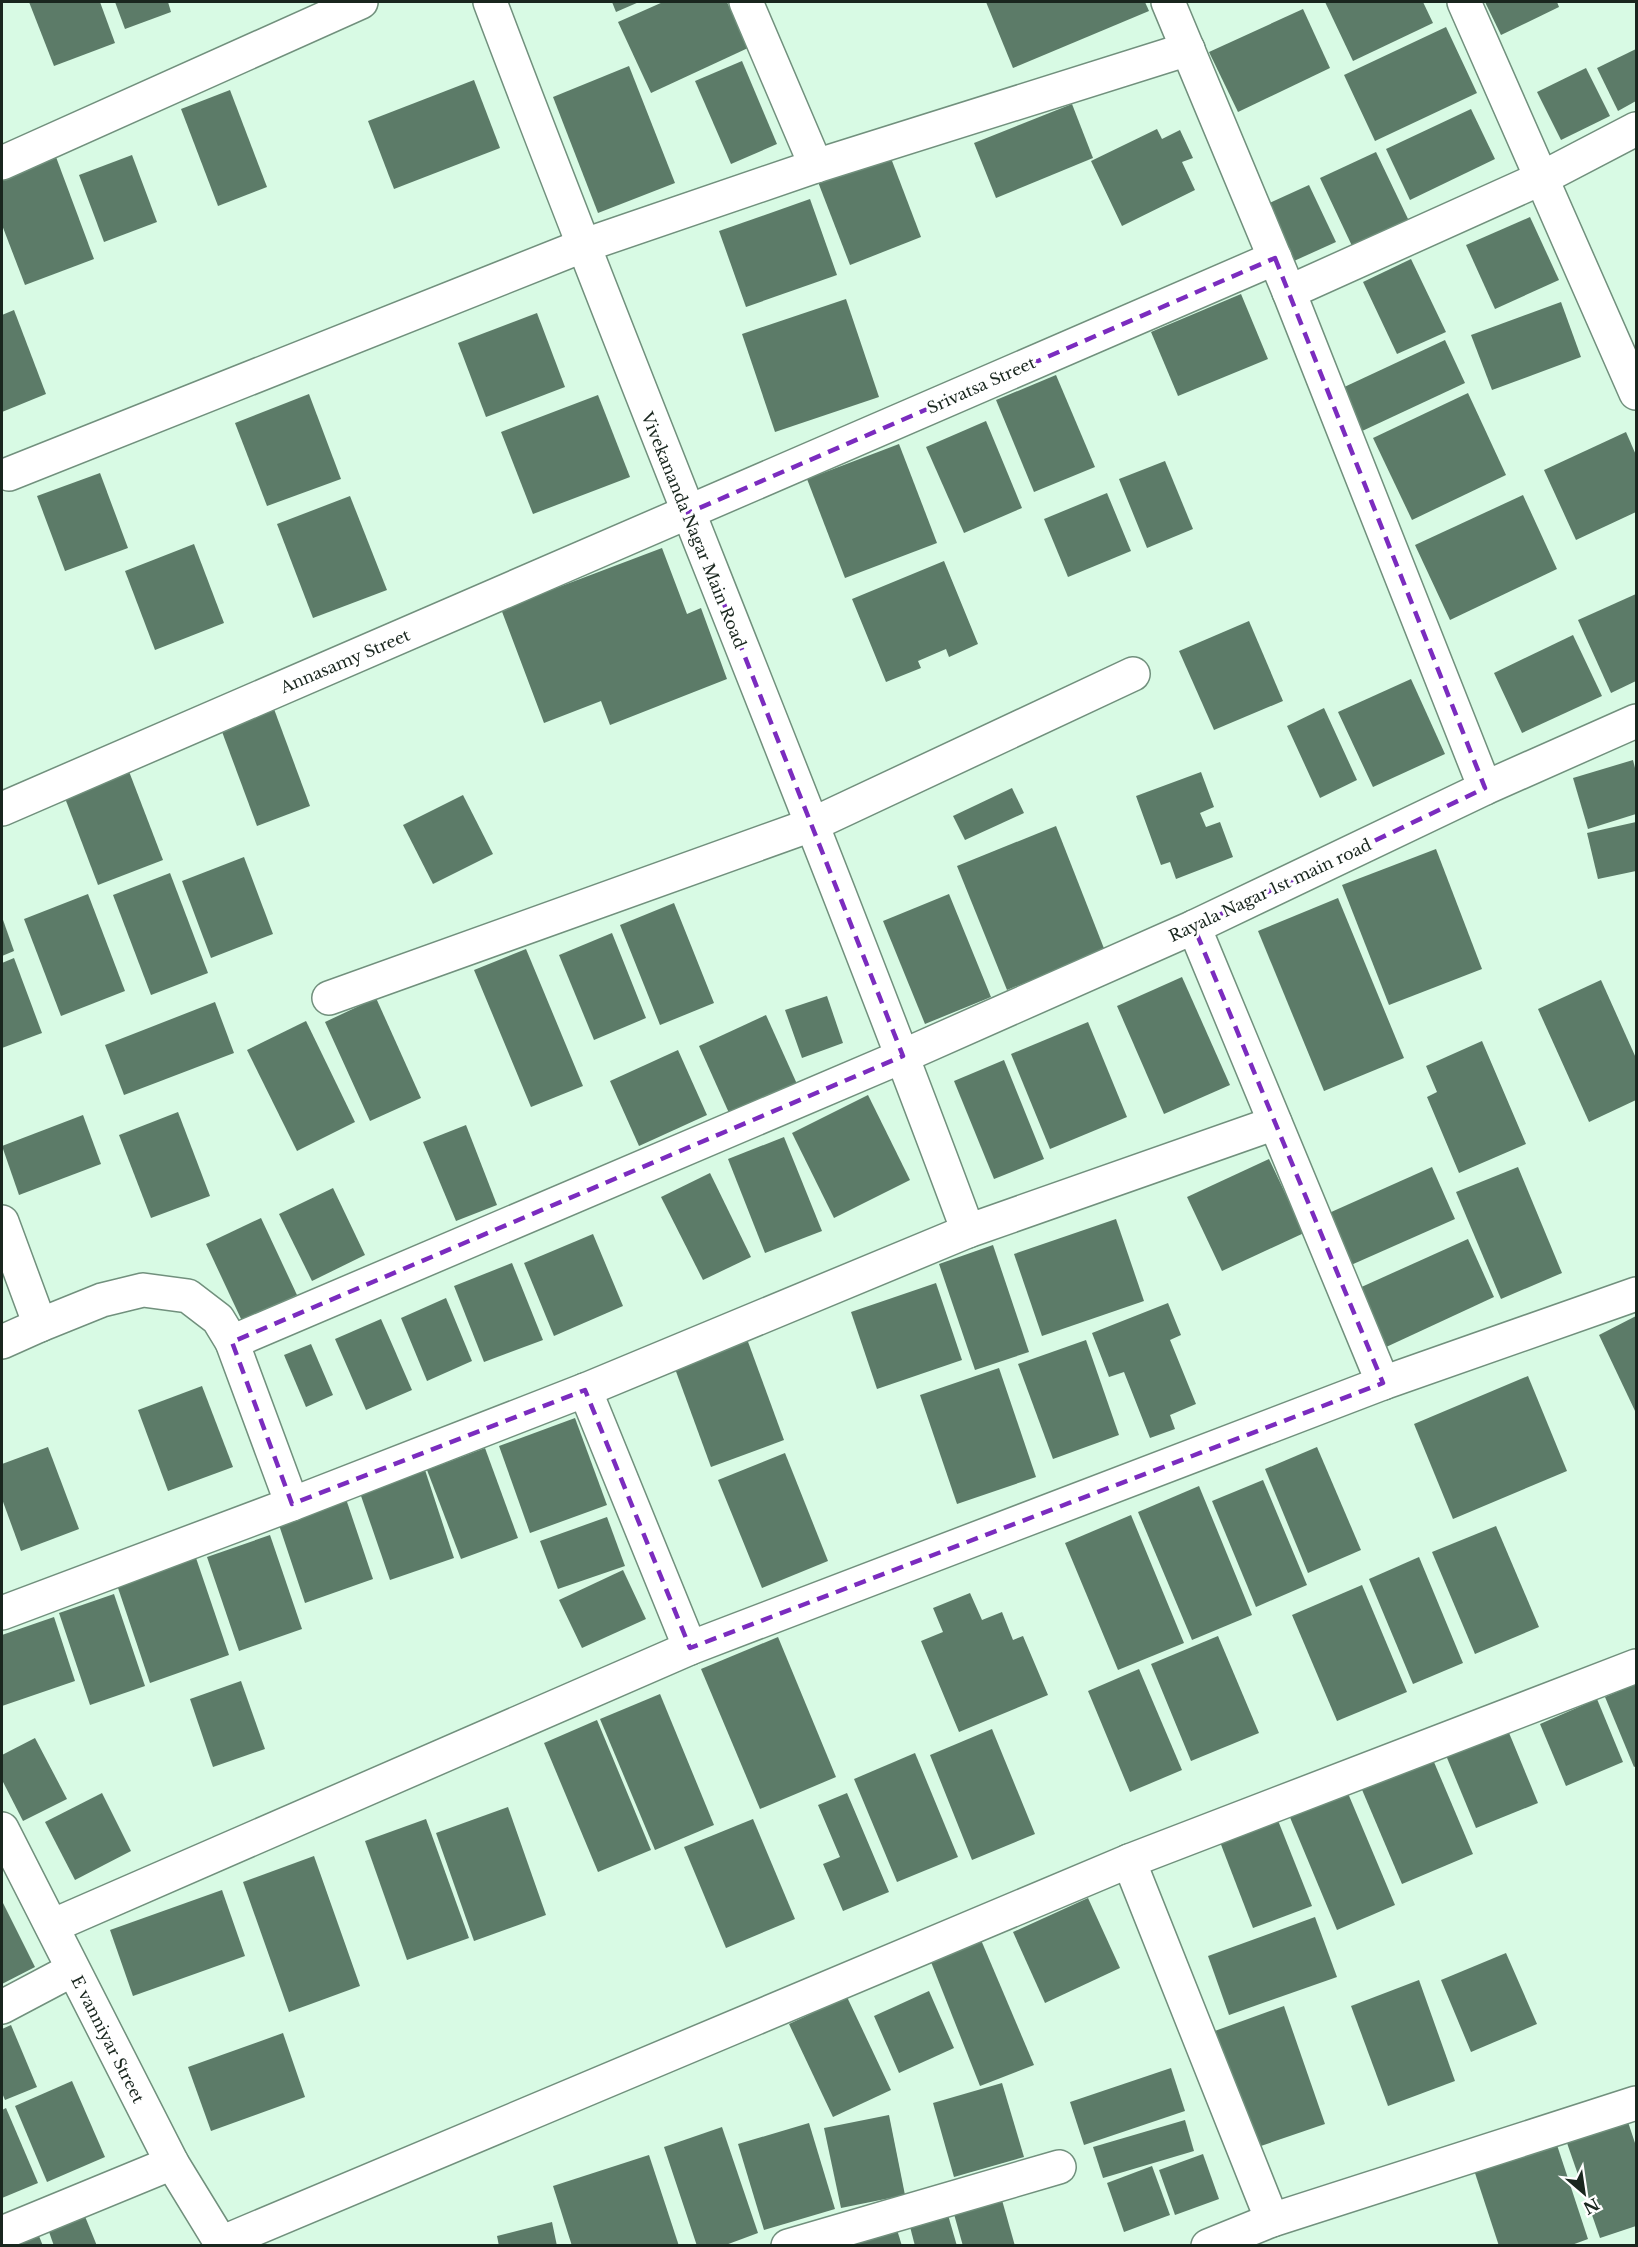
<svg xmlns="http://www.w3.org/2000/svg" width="1638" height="2247" font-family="'Libre Baskerville',serif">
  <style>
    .building { fill: #5c7b68 }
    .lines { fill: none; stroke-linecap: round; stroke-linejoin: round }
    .minor-casing { stroke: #71907d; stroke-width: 36 }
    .minor { stroke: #fff; stroke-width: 33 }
    .marked { fill: none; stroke: #7b2cbf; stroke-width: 4.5; stroke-dasharray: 12 8; stroke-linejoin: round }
    .labels { text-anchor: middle; stroke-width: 6; stroke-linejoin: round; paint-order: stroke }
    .street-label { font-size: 16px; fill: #19261e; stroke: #fff }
  </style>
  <rect width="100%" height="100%" fill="#d8fae4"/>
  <g class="building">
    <path d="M29 2H100L115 43 54 66Z"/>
    <path d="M115 2H168L171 12 125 29Z"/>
    <path d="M612 2H639L616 12Z"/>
    <path d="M663 2H727L748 48 651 93 618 22Z"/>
    <path d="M986 2H1145L1149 11 1013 68Z"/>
    <path d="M1325 2H1423L1433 23 1353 61Z"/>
    <path d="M1485 2H1557L1559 7 1501 35Z"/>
    <path d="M1303 9 1330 68 1238 112 1209 52Z"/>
    <path d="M1446 27 1477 93 1375 141 1344 75Z"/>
    <path d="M1636 49V101L1618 111 1597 68Z"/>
    <path d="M742 61 777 144 731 164 695 81Z"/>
    <path d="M629 66 675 183 598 213 553 97Z"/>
    <path d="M1586 68 1610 116 1561 140 1537 92Z"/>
    <path d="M474 80 500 148 394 189 368 121Z"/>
    <path d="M230 90 267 187 218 206 181 109Z"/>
    <path d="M1072 104 1093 158 996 198 974 143Z"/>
    <path d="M1471 109 1495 159 1410 200 1386 149Z"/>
    <path d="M1157 129 1162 139 1180 130 1193 158 1182 162 1195 190 1122 226 1091 161Z"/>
    <path d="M1376 152 1409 221 1353 248 1320 178Z"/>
    <path d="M889 153 921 237 850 265 818 182Z"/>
    <path d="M132 155 157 222 104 242 79 175Z"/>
    <path d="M56 157 94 259 25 285 2 225V178Z"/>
    <path d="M1309 185 1336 242 1294 261 1267 204Z"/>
    <path d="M810 199 837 275 746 307 719 231Z"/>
    <path d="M1530 217 1559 280 1495 309 1466 245Z"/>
    <path d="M1411 259 1446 332 1397 354 1363 282Z"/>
    <path d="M1241 294 1268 359 1178 396 1151 332Z"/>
    <path d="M846 299 879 397 775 432 742 334Z"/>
    <path d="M1561 302 1581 357 1492 390 1471 335Z"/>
    <path d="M14 310 46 394 2 412V315Z"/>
    <path d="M537 313 565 387 486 417 458 343Z"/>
    <path d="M1445 340 1465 383 1360 432 1340 389Z"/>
    <path d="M1056 375 1095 467 1034 492 996 400Z"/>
    <path d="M1468 393 1506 475 1412 520 1373 438Z"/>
    <path d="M309 394 341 479 267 506 235 423Z"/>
    <path d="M598 395 630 477 533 514 501 432Z"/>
    <path d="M986 421 1022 508 964 533 926 447Z"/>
    <path d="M1626 432 1636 455V512L1576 540 1544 470Z"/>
    <path d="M899 444 937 543 845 578 807 479Z"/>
    <path d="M1165 461 1193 529 1147 548 1119 479Z"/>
    <path d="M100 473 128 548 65 571 37 496Z"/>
    <path d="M1107 493 1131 551 1068 577 1044 519Z"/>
    <path d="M1523 495 1557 569 1450 620 1415 545Z"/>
    <path d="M350 496 387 590 313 618 277 524Z"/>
    <path d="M194 544 224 623 155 650 125 571Z"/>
    <path d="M662 548 687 614 701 608 727 679 610 725 601 701 544 723 501 609Z"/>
    <path d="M944 561 978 644 949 657 946 649 918 661 921 668 886 682 852 599Z"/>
    <path d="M1636 594V681L1611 693 1578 620Z"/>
    <path d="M1249 621 1283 701 1214 730 1179 651Z"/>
    <path d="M1573 635 1602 696 1522 733 1494 673Z"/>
    <path d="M1411 679 1445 754 1373 787 1338 712Z"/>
    <path d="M1324 708 1357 780 1320 798 1287 726Z"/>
    <path d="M274 709 310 806 257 826 221 729Z"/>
    <path d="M1633 760 1636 772V814L1588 829 1573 778Z"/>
    <path d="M125 761 163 860 98 885 60 785Z"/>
    <path d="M1201 772 1214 807 1200 813 1206 827 1220 822 1233 857 1176 879 1170 862 1161 865 1136 796Z"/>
    <path d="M1012 788 1024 813 965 840 953 816Z"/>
    <path d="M463 795 493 854 433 884 403 825Z"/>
    <path d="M1636 822V871L1598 879 1587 833Z"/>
    <path d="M1056 826 1105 951 1007 990 957 866Z"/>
    <path d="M1436 849 1482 969 1389 1005 1342 885Z"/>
    <path d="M244 857 273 934 211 958 182 881Z"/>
    <path d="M170 873 208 973 151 995 113 895Z"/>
    <path d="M88 894 125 991 61 1016 24 919Z"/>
    <path d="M949 894 991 997 925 1024 883 921Z"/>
    <path d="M1338 898 1404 1058 1324 1091 1258 931Z"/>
    <path d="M674 903 714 1003 660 1025 620 925Z"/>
    <path d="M2 917 14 951 2 956Z"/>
    <path d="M612 933 646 1018 594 1040 559 955Z"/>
    <path d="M526 949 583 1086 531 1107 474 970Z"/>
    <path d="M14 958 42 1033 2 1048V963Z"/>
    <path d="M1182 977 1230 1085 1164 1114 1117 1006Z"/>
    <path d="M1601 980 1636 1058V1100L1589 1122 1538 1009Z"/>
    <path d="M827 996 843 1043 802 1058 785 1010Z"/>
    <path d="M376 998 421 1098 370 1121 325 1022Z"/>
    <path d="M215 1002 234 1053 124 1095 105 1045Z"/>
    <path d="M766 1015 797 1084 729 1113 699 1046Z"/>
    <path d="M306 1021 355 1122 297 1151 247 1050Z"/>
    <path d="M1088 1022 1127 1117 1050 1149 1011 1054Z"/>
    <path d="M1482 1041 1526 1144 1459 1173 1427 1097 1437 1092 1426 1066Z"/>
    <path d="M678 1050 707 1115 639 1146 610 1081Z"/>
    <path d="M1004 1060 1044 1159 994 1179 954 1081Z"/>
    <path d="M868 1095 910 1180 834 1218 792 1133Z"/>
    <path d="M178 1112 210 1196 151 1218 119 1135Z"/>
    <path d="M83 1115 101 1164 19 1195 2 1146Z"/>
    <path d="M466 1125 497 1205 456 1221 423 1142Z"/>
    <path d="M784 1137 822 1231 765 1253 728 1159Z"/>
    <path d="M1269 1159 1304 1233 1222 1271 1187 1197Z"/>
    <path d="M1432 1167 1455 1219 1351 1265 1329 1213Z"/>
    <path d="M1518 1167 1562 1273 1501 1299 1456 1192Z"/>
    <path d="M710 1173 751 1257 703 1280 661 1197Z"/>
    <path d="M333 1188 365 1255 312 1281 279 1214Z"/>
    <path d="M261 1218 297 1295 242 1321 206 1244Z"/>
    <path d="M1116 1219 1144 1301 1042 1336 1014 1254Z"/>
    <path d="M593 1234 623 1306 554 1336 524 1263Z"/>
    <path d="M1468 1239 1494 1297 1384 1348 1357 1289Z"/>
    <path d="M993 1245 1029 1352 975 1370 939 1264Z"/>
    <path d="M512 1263 543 1340 484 1362 454 1286Z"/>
    <path d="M936 1283 962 1360 877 1389 851 1312Z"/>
    <path d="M446 1298 472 1361 427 1381 401 1318Z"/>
    <path d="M1168 1303 1181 1335 1170 1340 1196 1404 1170 1415 1175 1429 1150 1438 1124 1372 1109 1377 1092 1333Z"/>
    <path d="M1636 1316V1413L1599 1335Z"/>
    <path d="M381 1319 412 1390 366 1410 335 1339Z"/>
    <path d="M747 1339 784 1440 711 1467 674 1366Z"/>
    <path d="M1086 1340 1119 1435 1053 1459 1018 1364Z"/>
    <path d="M311 1344 333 1395 306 1407 284 1355Z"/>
    <path d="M999 1368 1036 1477 957 1504 920 1395Z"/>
    <path d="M1528 1376 1567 1471 1453 1519 1414 1424Z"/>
    <path d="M202 1386 233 1467 168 1491 138 1410Z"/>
    <path d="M575 1418 607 1505 530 1533 499 1446Z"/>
    <path d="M48 1447 79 1529 21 1551 2 1499V1464Z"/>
    <path d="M1317 1447 1361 1550 1308 1573 1265 1469Z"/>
    <path d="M485 1448 518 1538 461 1559 427 1470Z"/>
    <path d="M785 1453 828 1561 762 1588 718 1480Z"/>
    <path d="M425 1470 454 1558 390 1580 360 1493Z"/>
    <path d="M1263 1480 1307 1585 1256 1607 1212 1501Z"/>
    <path d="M1199 1486 1252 1615 1192 1640 1138 1512Z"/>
    <path d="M344 1493 373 1579 305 1603 276 1516Z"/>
    <path d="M1131 1515 1184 1643 1118 1670 1065 1543Z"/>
    <path d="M607 1517 625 1566 558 1589 540 1541Z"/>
    <path d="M1496 1526 1539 1627 1475 1654 1432 1552Z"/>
    <path d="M270 1535 302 1629 239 1651 207 1557Z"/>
    <path d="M195 1555 229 1655 150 1683 116 1582Z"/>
    <path d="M1419 1557 1463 1663 1413 1684 1369 1579Z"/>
    <path d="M623 1570 646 1619 582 1648 559 1600Z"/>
    <path d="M1362 1585 1407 1692 1337 1721 1292 1615Z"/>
    <path d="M970 1593 982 1620 1002 1612 1013 1640 1023 1636 1048 1695 959 1732 921 1641 943 1632 933 1608Z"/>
    <path d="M114 1594 145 1686 90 1705 59 1613Z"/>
    <path d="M54 1617 75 1681 2 1706V1635Z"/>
    <path d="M1218 1636 1259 1733 1191 1761 1151 1664Z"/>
    <path d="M778 1637 836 1777 760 1809 701 1669Z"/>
    <path d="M1139 1669 1182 1770 1130 1792 1088 1691Z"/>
    <path d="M241 1681 265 1749 213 1767 190 1699Z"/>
    <path d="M1636 1684V1766L1634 1767 1605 1697Z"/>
    <path d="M660 1694 714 1825 655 1850 600 1719Z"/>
    <path d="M1597 1699 1623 1762 1566 1786 1540 1724Z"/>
    <path d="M597 1720 651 1850 598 1872 544 1743Z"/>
    <path d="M1507 1728 1538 1803 1476 1828 1445 1753Z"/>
    <path d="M992 1729 1035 1834 972 1860 930 1755Z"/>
    <path d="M35 1738 67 1799 23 1821 2 1780V1755Z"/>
    <path d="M915 1753 958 1857 897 1882 854 1779Z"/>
    <path d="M1431 1755 1473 1854 1402 1884 1360 1785Z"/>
    <path d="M1347 1791 1395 1905 1337 1930 1289 1815Z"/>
    <path d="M102 1793 131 1851 75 1880 45 1822Z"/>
    <path d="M847 1793 889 1892 843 1911 823 1864 840 1857 818 1805Z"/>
    <path d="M508 1807 546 1915 474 1941 436 1833Z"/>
    <path d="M1277 1818 1312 1906 1253 1928 1220 1842Z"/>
    <path d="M426 1819 469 1938 407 1960 365 1841Z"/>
    <path d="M753 1819 795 1919 726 1948 684 1847Z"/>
    <path d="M314 1856 360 1986 289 2012 243 1882Z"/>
    <path d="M222 1890 245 1956 133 1996 110 1930Z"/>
    <path d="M1088 1898 1120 1968 1045 2003 1013 1932Z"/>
    <path d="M2 1901 35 1967 2 1984Z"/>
    <path d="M1315 1917 1337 1977 1229 2015 1208 1956Z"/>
    <path d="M981 1940 1034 2065 980 2086 929 1957Z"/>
    <path d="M1506 1953 1537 2024 1471 2052 1441 1980Z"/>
    <path d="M1419 1980 1455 2081 1388 2106 1351 2006Z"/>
    <path d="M929 1991 954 2048 899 2073 874 2016Z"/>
    <path d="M847 1997 891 2090 833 2117 789 2024Z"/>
    <path d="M1284 2006 1325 2124 1252 2149 1212 2032Z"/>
    <path d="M11 2025 37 2087 5 2100 2 2093V2029Z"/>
    <path d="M283 2033 305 2097 211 2131 188 2067Z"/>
    <path d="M1171 2068 1185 2111 1084 2145 1070 2102Z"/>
    <path d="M72 2081 105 2157 47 2182 15 2106Z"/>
    <path d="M1002 2083 1024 2157 954 2177 933 2103Z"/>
    <path d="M6 2108 38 2183 2 2198V2110Z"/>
    <path d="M889 2115 905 2195 841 2208 824 2128Z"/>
    <path d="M1185 2120 1194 2151 1103 2178 1093 2147Z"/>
    <path d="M1628 2122 1636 2146V2226L1600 2238 1567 2143Z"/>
    <path d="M809 2123 835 2209 764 2230 738 2144Z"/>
    <path d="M722 2127 758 2233 723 2246H697L664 2147Z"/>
    <path d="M1556 2142 1588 2239 1569 2246H1499L1474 2170Z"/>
    <path d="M1203 2154 1219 2199 1175 2215 1159 2170Z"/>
    <path d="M649 2155 679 2246H572L553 2186Z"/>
    <path d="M1152 2166 1170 2215 1124 2232 1107 2183Z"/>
    <path d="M1000 2193 1015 2246H963L952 2207Z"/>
    <path d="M946 2208 957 2246H915L908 2219Z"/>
    <path d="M84 2214 97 2246H54L48 2229Z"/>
    <path d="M894 2220 902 2246H860L856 2233Z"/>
    <path d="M552 2222 557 2246H499L497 2236Z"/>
    <path d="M37 2231 43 2246H3Z"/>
  </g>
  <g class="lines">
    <g class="minor-casing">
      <g id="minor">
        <path d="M746 2 816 166"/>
        <path d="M1168 2 1289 292 1485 788"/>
        <path d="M1464 2 1636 393"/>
        <path d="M2 163 361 2"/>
        <path d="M1289 292 1542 178 1636 129"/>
        <path d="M9 474 582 246 816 166 1188 49"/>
        <path d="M2 809 1275 258"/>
        <path d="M1194 927 1383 1383"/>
        <path d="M329 998 811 825 1133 674"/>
        <path d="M2 1222 40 1325 2 1342"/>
        <path d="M968 1231 1275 1123"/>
        <path d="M40 1325 102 1300 143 1290 188 1296 218 1319 232 1342 292 1504"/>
        <path d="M232 1342 903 1056 1194 927 1485 788 1636 721"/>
        <path d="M585 1390 690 1648"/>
        <path d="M2 1613 292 1504 585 1390 968 1231C815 819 645 413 490 2"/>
        <path d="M2 1829 172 2163 221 2243 220 2246"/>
        <path d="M1129 1861 1272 2220"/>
        <path d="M52 1926 690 1648 1383 1383 1636 1294"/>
        <path d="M2 2007 72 1970"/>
        <path d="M2 2233 172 2163"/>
        <path d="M221 2243 1129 1861 1636 1666"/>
        <path d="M788 2246 1059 2167"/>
        <path d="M1208 2246 1272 2220 1636 2103"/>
      </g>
    </g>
    <use href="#minor" class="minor"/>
  </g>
  <path class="marked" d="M1275 258 1485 788 1194 927 1383 1383 690 1648 585 1390 292 1504 232 1342 903 1056 688 513Z"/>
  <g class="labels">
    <g class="street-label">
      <text transform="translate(981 385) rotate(-24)" y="6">Srivatsa Street</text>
      <text transform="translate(694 530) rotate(68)" y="6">Vivekananda Nagar Main Road</text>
      <text transform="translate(345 661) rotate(-23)" y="6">Annasamy Street</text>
      <text transform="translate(1270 890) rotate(-25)" y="6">Rayala Nagar 1st main road</text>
      <text transform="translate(108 2039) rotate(63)" y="6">E vanniyar Street</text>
    </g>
  </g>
  <rect width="1638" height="2247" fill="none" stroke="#19261e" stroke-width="6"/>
  <g transform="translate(1584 2193) rotate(151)" stroke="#ffffff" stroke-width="4.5" paint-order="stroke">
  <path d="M0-4.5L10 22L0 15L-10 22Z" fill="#19261e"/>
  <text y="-9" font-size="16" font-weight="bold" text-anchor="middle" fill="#19261e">N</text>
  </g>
</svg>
